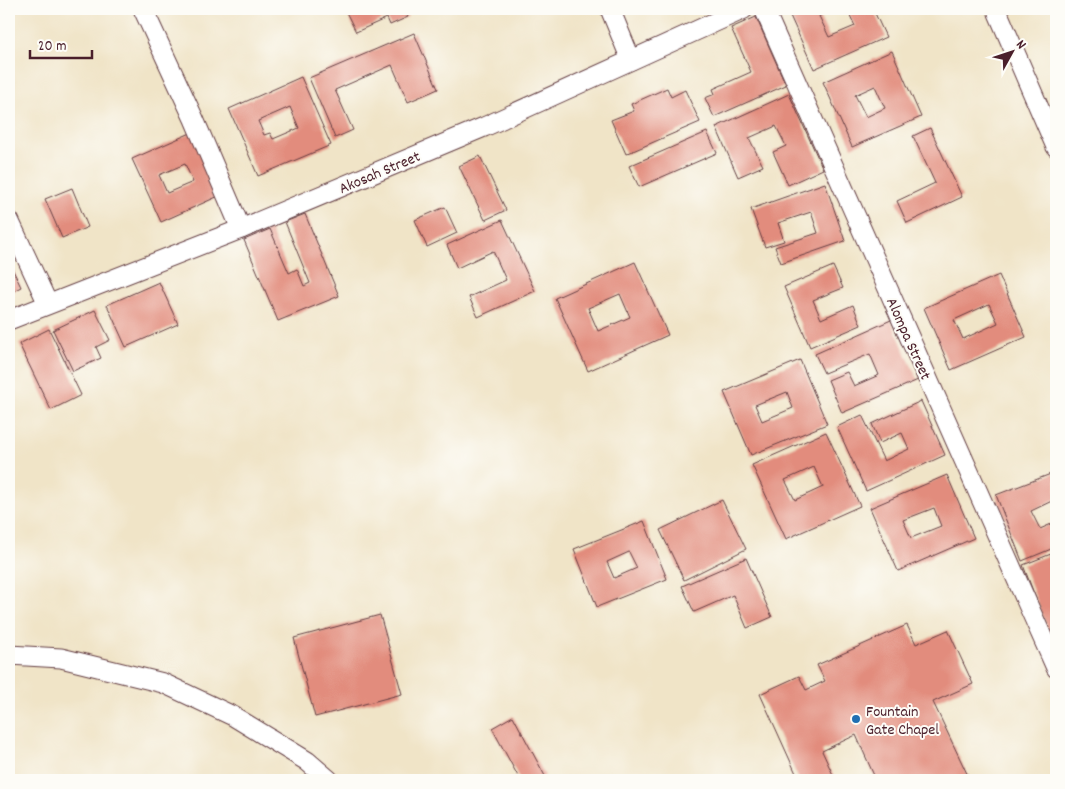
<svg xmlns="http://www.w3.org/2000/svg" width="1065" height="789" font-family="Dekko,sans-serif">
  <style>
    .building { fill: #e28c7d; fill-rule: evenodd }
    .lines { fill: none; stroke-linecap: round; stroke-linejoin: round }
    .minor-casing { stroke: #633d42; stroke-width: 21 }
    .minor { stroke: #fff; stroke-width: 19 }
    .poi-dot { fill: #1f6fb2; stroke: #fdfcf7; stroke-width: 2 }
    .labels { text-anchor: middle; stroke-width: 4; stroke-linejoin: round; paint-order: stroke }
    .street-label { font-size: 16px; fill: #4a1f2b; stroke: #fdfcf7 }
    .poi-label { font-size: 16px; fill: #4a1f2b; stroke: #fdfcf7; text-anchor: start }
  </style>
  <rect width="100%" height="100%" fill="#fdfcf7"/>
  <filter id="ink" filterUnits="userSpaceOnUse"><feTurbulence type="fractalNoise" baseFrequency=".02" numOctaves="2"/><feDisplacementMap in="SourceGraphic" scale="10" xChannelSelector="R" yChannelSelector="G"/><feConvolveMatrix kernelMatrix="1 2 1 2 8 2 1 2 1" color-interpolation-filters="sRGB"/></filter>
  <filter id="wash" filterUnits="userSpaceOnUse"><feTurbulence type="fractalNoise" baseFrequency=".0096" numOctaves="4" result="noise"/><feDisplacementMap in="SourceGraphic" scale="20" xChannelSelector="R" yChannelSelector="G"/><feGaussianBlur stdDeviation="1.12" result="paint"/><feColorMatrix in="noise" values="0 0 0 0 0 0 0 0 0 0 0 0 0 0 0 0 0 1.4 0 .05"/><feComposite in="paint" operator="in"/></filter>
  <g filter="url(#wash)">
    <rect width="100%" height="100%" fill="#f0e4c7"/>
    <g id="blocks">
      <g class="building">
        <path d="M353 9H404L408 17 390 25 387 18 356 32 346 12Z"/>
        <path d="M787 9H836L819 16 829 37 855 26 847 9H873L886 37 814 69Z"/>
        <path d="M756 17 786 85 714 117 705 98 715 94 713 89 751 72 731 28Z"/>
        <path d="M414 33 438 89 408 102 392 65 335 90 353 130 335 138 309 78Z"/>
        <path d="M892 51 921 117 852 147 823 82ZM875 86 885 108 866 117 855 95Z"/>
        <path d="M301 77 331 145 258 176 229 109ZM290 107 299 128 273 139 270 133 264 135 258 121Z"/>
        <path d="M667 88 671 97 685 90 700 122 626 154 611 120 634 111 631 104Z"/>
        <path d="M789 94 823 169 788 185 773 152 786 146 776 126 749 138 763 166 738 177 716 127Z"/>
        <path d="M930 128 962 197 907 223 897 201 935 183 913 136Z"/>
        <path d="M193 132 221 195 161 222 132 159ZM185 164 193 182 167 193 159 175Z"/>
        <path d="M707 132 717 153 639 187 629 166Z"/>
        <path d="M480 156 506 210 485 220 459 166Z"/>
        <path d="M825 183 845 241 781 263 775 247 818 233 811 212 778 223 784 241 765 247 751 209Z"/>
        <path d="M72 188 88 227 62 238 45 199Z"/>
        <path d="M445 207 457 233 427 247 415 220Z"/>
        <path d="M305 214 339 296 278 321 244 240 270 229 289 273 297 269 304 286 310 283 285 222Z"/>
        <path d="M502 220 535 291 478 317 469 297 506 280 493 251 457 268 447 245Z"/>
        <path d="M9 262 21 287 9 293Z"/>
        <path d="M635 262 668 335 588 371 555 298ZM620 294 630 317 598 331 588 308Z"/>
        <path d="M833 266 843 288 813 300 821 319 853 305 861 325 810 347 784 287Z"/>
        <path d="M999 275 1026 337 951 370 924 308ZM989 304 998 323 963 339 954 320Z"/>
        <path d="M159 282 178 324 126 347 107 305Z"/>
        <path d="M95 310 110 340 96 347 101 358 73 371 53 330Z"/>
        <path d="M891 320 918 380 842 413 828 380 847 372 854 386 879 375 870 354 824 373 815 354Z"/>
        <path d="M49 329 81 395 51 410 19 344Z"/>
        <path d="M800 360 827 424 751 455 724 392ZM787 392 793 408 762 421 755 405Z"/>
        <path d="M921 401 945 455 866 491 837 427 862 415 884 461 909 449 902 433 880 443 872 424Z"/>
        <path d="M826 432 860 506 786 539 752 465ZM814 467 823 487 795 500 785 480Z"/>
        <path d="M1056 472V499L1031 511 1040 529 1056 522V547L1022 561 996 495Z"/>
        <path d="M947 475 974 538 898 571 870 508ZM934 508 941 526 911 538 903 520Z"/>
        <path d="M722 500 746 549 684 580 660 530Z"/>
        <path d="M644 521 667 579 597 607 574 549ZM629 552 637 568 614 578 607 562Z"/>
        <path d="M1056 552V633L1050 635 1023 565Z"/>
        <path d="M746 558 772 617 747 628 733 595 694 612 682 586Z"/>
        <path d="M380 615 402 694 315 717 294 638Z"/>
        <path d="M907 625 916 644 948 630 973 684 933 702 970 780H876L856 735 822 751 835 779 799 780 760 694 799 676 806 690 825 681 817 665Z"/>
        <path d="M513 716 545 776 537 780H520L492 728Z"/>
      </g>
    </g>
  </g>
  <g filter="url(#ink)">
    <use href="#blocks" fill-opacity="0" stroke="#633d42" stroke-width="1"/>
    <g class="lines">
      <g class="minor-casing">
        <g id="minor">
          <path d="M143 9 194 119 241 229"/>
          <path d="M610 9 631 60"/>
          <path d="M764 9 1056 668"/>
          <path d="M998 13 1056 147"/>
          <path d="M9 220 48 304"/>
          <path d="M9 320 241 229 484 127 744 9"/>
          <path d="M9 655 61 658 163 683 233 716 307 761 329 780"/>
        </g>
      </g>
      <use href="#minor" class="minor"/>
    </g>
  </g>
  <circle class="poi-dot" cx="856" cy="719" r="5"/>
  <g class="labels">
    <g class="street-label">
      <text transform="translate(379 171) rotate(-23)" y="6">Akosah Street</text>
      <text transform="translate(910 338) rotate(66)" y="6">Alompa Street</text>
    </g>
    <g class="poi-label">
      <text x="866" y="716">Fountain<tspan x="866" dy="18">Gate Chapel</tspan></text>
    </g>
  </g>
  <rect width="1065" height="789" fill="none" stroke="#fdfcf7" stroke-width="30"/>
  <g transform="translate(1012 52) rotate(50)" stroke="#fdfcf7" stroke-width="4" paint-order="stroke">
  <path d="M0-4L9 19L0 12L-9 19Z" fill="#4a1f2b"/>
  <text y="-8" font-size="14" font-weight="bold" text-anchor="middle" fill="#4a1f2b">N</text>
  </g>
  <path d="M30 50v8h62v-8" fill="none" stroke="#4a1f2b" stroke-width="2.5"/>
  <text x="38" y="50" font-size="15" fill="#4a1f2b" stroke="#fdfcf7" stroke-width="4" paint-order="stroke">20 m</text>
</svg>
